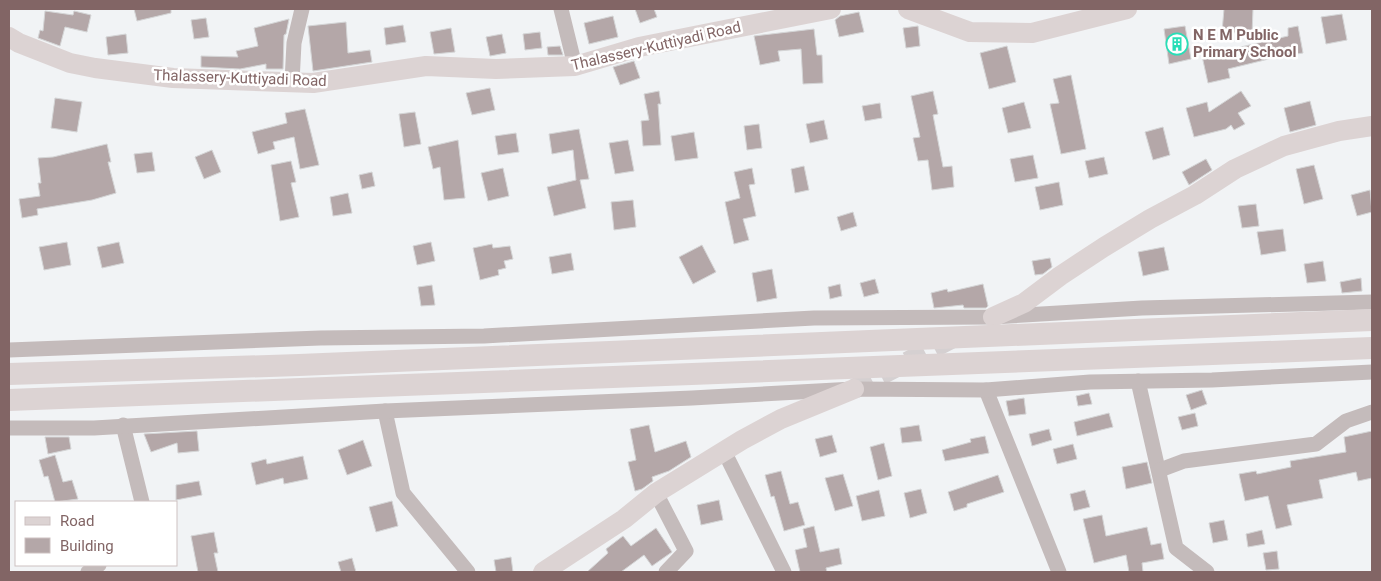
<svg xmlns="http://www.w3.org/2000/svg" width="1381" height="581" font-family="Roboto,sans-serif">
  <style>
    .building { fill: #b4a7a8; stroke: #d4d5d6 }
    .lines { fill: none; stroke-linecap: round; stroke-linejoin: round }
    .major-tunnel { stroke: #d5d0d1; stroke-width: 20; stroke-dasharray: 20 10; stroke-linecap: butt }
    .minor { stroke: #c4bbbb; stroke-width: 15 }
    .major { stroke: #dcd3d3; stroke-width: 20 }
    .highway { stroke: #dcd3d3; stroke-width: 22 }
    .labels { text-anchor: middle; stroke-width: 5; stroke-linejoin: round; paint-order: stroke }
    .poi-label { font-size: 15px; font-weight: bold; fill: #826565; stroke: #fff; text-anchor: start }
    .street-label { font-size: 15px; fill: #826565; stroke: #fff }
  </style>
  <rect width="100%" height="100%" fill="#f1f3f5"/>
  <g class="building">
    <path d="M134 9H171V13L137 21Z"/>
    <path d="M635 9H654L657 17 640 23Z"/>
    <path d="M1224 9H1253L1252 34 1222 32Z"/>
    <path d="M45 11 73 15 74 11 91 15 87 32 65 27 60 46 38 38 40 30 43 31Z"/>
    <path d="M859 12 864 32 839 37 835 20 840 16Z"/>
    <path d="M1342 14 1347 40 1326 44 1321 17Z"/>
    <path d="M613 16 618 37 589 44 584 23Z"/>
    <path d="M206 18 209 37 194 39 191 20Z"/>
    <path d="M289 19 286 34 284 35 283 69H266V64L240 69 201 67V56L238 57 236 51 258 46 254 28Z"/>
    <path d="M346 22 348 53 370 50 372 62 313 71 308 26Z"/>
    <path d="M403 25 406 42 386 45 384 28Z"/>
    <path d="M918 26 920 46 906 48 903 28Z"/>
    <path d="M1185 26 1191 59 1169 64 1164 29Z"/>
    <path d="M1298 26 1303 53 1277 57 1228 69 1230 78 1208 83 1202 56 1288 36V28Z"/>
    <path d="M451 28 455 52 434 54 430 32Z"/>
    <path d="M814 29 817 55H822L823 83 803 84 801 49 778 51 780 61 760 65 754 36Z"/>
    <path d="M540 32 542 48 525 50 523 34Z"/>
    <path d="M126 34 128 53 108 55 106 37Z"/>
    <path d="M502 34 506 53 490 56 486 37Z"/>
    <path d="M560 46 563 55H548L547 47Z"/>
    <path d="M1007 46 1016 82 989 89 980 53Z"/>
    <path d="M634 61 640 78 620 85 613 67Z"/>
    <path d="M1071 75 1086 149 1061 154 1050 104 1059 103 1053 79Z"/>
    <path d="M490 88 495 110 472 115 466 93Z"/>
    <path d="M659 91 661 104H658L661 145 643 146 641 121 649 120 644 94Z"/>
    <path d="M933 91 938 114 933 115 943 167 952 166 954 187 932 190 928 160 918 161 913 138 920 137 911 96Z"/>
    <path d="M1241 91 1251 106 1238 113 1245 124 1234 130 1231 125 1226 129 1194 137 1186 108 1207 102 1209 112Z"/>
    <path d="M55 98 82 102 77 132 51 128Z"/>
    <path d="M1310 101 1316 125 1290 132 1284 108Z"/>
    <path d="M1024 102 1031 128 1008 133 1002 108Z"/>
    <path d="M880 103 882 118 865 121 862 106Z"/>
    <path d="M305 109 319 165 300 169 294 137 273 142 275 149 258 154 252 132 287 123 285 113Z"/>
    <path d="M415 112 421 144 404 147 399 114Z"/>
    <path d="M824 120 828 139 810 143 806 124Z"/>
    <path d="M759 124 762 148 747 150 744 126Z"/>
    <path d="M1163 127 1170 155 1153 160 1145 132Z"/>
    <path d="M579 129 589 179 580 180 586 208 554 216 547 187 576 180 573 150 552 154 549 134Z"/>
    <path d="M694 132 698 158 675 161 671 136Z"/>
    <path d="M516 133 519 152 498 155 495 136Z"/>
    <path d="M458 140 465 198 444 200 440 167 433 169 428 147Z"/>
    <path d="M628 140 634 171 615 174 609 143Z"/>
    <path d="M107 144 111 162H108L116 193 92 200 37 209 38 215 22 218 19 199 40 196 38 183H41L38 158 53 157Z"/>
    <path d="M212 150 221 172 204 179 195 157Z"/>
    <path d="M152 152 155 171 137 173 134 154Z"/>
    <path d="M1033 155 1038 178 1015 182 1010 159Z"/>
    <path d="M1104 157 1108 174 1089 178 1085 161Z"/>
    <path d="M1206 159 1212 170 1189 185 1182 172Z"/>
    <path d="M291 161 296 182 291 183 299 217 280 221 271 165Z"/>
    <path d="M1314 165 1323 199 1304 204 1296 169Z"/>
    <path d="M804 166 809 190 795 193 791 169Z"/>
    <path d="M503 168 509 196 488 201 481 173Z"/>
    <path d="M752 168 755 184 749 185 756 216 743 219 749 240 734 244 725 202 740 198 734 172Z"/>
    <path d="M372 172 375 186 362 189 359 175Z"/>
    <path d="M1059 182 1063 205 1040 210 1035 187Z"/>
    <path d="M1370 190 1372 212 1357 216 1351 195Z"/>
    <path d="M348 193 352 213 333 216 330 197Z"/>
    <path d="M633 200 636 227 614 230 611 202Z"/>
    <path d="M1256 204 1259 226 1242 228 1238 206Z"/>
    <path d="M853 212 857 226 841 231 837 217Z"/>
    <path d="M1283 229 1286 251 1261 255 1257 232Z"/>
    <path d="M67 242 71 265 44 270 39 247Z"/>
    <path d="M119 242 124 263 102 268 97 247Z"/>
    <path d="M431 242 435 261 417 265 413 246Z"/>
    <path d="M492 244 493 248 510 246 513 259 504 261 506 268 498 270 499 275 480 280 473 248Z"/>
    <path d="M702 245 716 272 693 284 679 257Z"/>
    <path d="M1164 247 1169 270 1143 276 1138 252Z"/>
    <path d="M571 253 574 270 552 274 549 257Z"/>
    <path d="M1050 258 1052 267 1043 274 1035 275 1032 261Z"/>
    <path d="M1323 261 1326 281 1307 283 1304 264Z"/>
    <path d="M772 269 777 298 757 302 752 273Z"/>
    <path d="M1361 278 1362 291 1342 293 1340 282Z"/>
    <path d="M875 279 879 293 864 297 860 283Z"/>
    <path d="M840 284 842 296 830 299 828 287Z"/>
    <path d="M983 284 988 306 986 308H964L963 305 934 308 931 293 947 289 948 292Z"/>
    <path d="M432 285 435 305 421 306 418 287Z"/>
    <path d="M1202 390 1207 404 1191 410 1186 395Z"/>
    <path d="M1089 393 1092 404 1078 406 1076 396Z"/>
    <path d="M1024 398 1026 414 1009 416 1006 401Z"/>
    <path d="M1109 413 1113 427 1077 436 1074 422Z"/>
    <path d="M1195 413 1198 426 1182 430 1178 417Z"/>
    <path d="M649 425 655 452 686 441 691 457 669 471 652 477 653 481 642 489 635 491 628 462 636 460 630 429Z"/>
    <path d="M919 425 922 441 902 443 900 428Z"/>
    <path d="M1049 429 1052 440 1032 446 1029 434Z"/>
    <path d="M197 431 199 451 178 453 177 443 151 452 144 434Z"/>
    <path d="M1372 431V478L1358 481 1356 472 1319 480 1323 498 1287 505 1292 525 1276 529 1268 496 1245 501 1239 474 1256 471 1257 474 1291 467 1290 461 1346 452 1344 437Z"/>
    <path d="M832 435 837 452 820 457 815 439Z"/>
    <path d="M985 436 989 453 945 461 942 450 971 442 970 439Z"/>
    <path d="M45 437H69L71 449 48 454Z"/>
    <path d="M363 440 372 466 347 475 338 450Z"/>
    <path d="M884 443 892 476 878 480 870 447Z"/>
    <path d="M1073 444 1077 459 1057 464 1053 449Z"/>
    <path d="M55 455 63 482 72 480 78 499 55 502 48 476 44 477 39 460Z"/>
    <path d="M303 456 308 479 284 484 283 478 256 485 251 463 266 459 267 464Z"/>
    <path d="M1147 462 1152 483 1126 489 1122 467Z"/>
    <path d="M781 471 790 504 798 502 805 525 784 531 774 496 771 497 765 475Z"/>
    <path d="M843 474 853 506 835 511 825 478Z"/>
    <path d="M998 475 1004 492 967 504V507L954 511 948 492Z"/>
    <path d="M199 481 202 495 176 500V485Z"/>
    <path d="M921 489 927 513 910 518 904 493Z"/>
    <path d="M879 490 885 516 862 521 856 496Z"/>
    <path d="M1085 490 1090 507 1074 511 1070 494Z"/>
    <path d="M719 500 723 520 701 525 697 505Z"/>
    <path d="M392 501 398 526 376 532 369 507Z"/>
    <path d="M1102 515 1106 536 1147 527 1151 545 1161 543 1164 559 1142 563 1143 572H1129L1126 555 1094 563 1083 519Z"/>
    <path d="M1224 520 1228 540 1213 543 1209 523Z"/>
    <path d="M814 526 820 552 839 548 842 564 826 568 827 572H800L795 550 807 547 803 529Z"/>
    <path d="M656 528 672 552 652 566 644 555 621 572H587L608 553 606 549 623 536 631 546Z"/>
    <path d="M1262 530 1265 544 1248 547 1246 534Z"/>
    <path d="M214 532 218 553H214L218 572H198L191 536Z"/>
    <path d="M1277 551 1279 569 1266 570 1263 553Z"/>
    <path d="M511 557 513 572H496L494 560Z"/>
    <path d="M352 558 356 572H341L338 562Z"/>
  </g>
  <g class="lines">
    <path class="major-tunnel" d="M854 389 953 338"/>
    <g class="minor">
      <path d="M561 9 575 66"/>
      <path d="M292 82 294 43 302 9"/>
      <path d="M9 350 320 338 484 336 814 318 993 317 1142 308 1372 302"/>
      <path d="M1138 381 1176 548 1207 572"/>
      <path d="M986 390 1059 572"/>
      <path d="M385 411 403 493 468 572"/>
      <path d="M123 425 142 502"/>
      <path d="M9 428H94L385 411 692 398 854 389 986 390 1090 382 1212 380 1372 372"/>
      <path d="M724 451 784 572"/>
      <path d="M1160 470 1184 461 1316 444 1346 421 1372 412"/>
      <path d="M656 493 686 551 666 572"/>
      <path d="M88 572 99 565"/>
    </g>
    <g class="major">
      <path d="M908 9 970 32 1032 33 1127 9"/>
      <path d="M9 37 19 43 70 63 95 68 173 78 313 83 426 66 496 69 575 66 639 47 831 9"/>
      <path d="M993 317 1024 303 1060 276 1104 247 1150 219 1195 195 1235 169 1284 146 1339 131 1372 126"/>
      <path d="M543 572 624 519 656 493 742 440 781 419 854 389"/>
    </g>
    <g class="highway">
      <path d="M9 374 299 365 1372 320"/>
      <path d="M9 400 1372 348"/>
    </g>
  </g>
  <defs>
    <g id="building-ring" transform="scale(1.125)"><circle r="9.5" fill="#fff" stroke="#28deb7" stroke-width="1.5"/><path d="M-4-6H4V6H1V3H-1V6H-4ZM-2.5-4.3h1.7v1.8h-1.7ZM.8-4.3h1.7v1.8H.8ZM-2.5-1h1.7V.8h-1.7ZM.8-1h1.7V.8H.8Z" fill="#28deb7"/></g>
  </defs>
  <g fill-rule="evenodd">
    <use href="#building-ring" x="1177" y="44"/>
  </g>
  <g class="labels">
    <g class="poi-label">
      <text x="1193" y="40">N E M Public<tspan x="1193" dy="17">Primary School</tspan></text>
    </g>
    <g class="street-label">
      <text transform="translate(656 46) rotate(-13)" y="5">Thalassery-Kuttiyadi Road</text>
      <text transform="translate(240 78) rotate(2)" y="5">Thalassery-Kuttiyadi Road</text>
    </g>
  </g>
  <rect width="1381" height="581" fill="none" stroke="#826565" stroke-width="20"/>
  <rect x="15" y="501" width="162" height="65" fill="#ffffff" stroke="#cdc1c1"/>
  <rect x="25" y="517" width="25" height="8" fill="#dcd3d3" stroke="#cdc1c1"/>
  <text x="60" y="526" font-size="15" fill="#826565">Road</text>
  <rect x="25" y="538" width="25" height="15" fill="#b4a7a8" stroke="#cdc1c1"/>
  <text x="60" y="551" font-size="15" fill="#826565">Building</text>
</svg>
